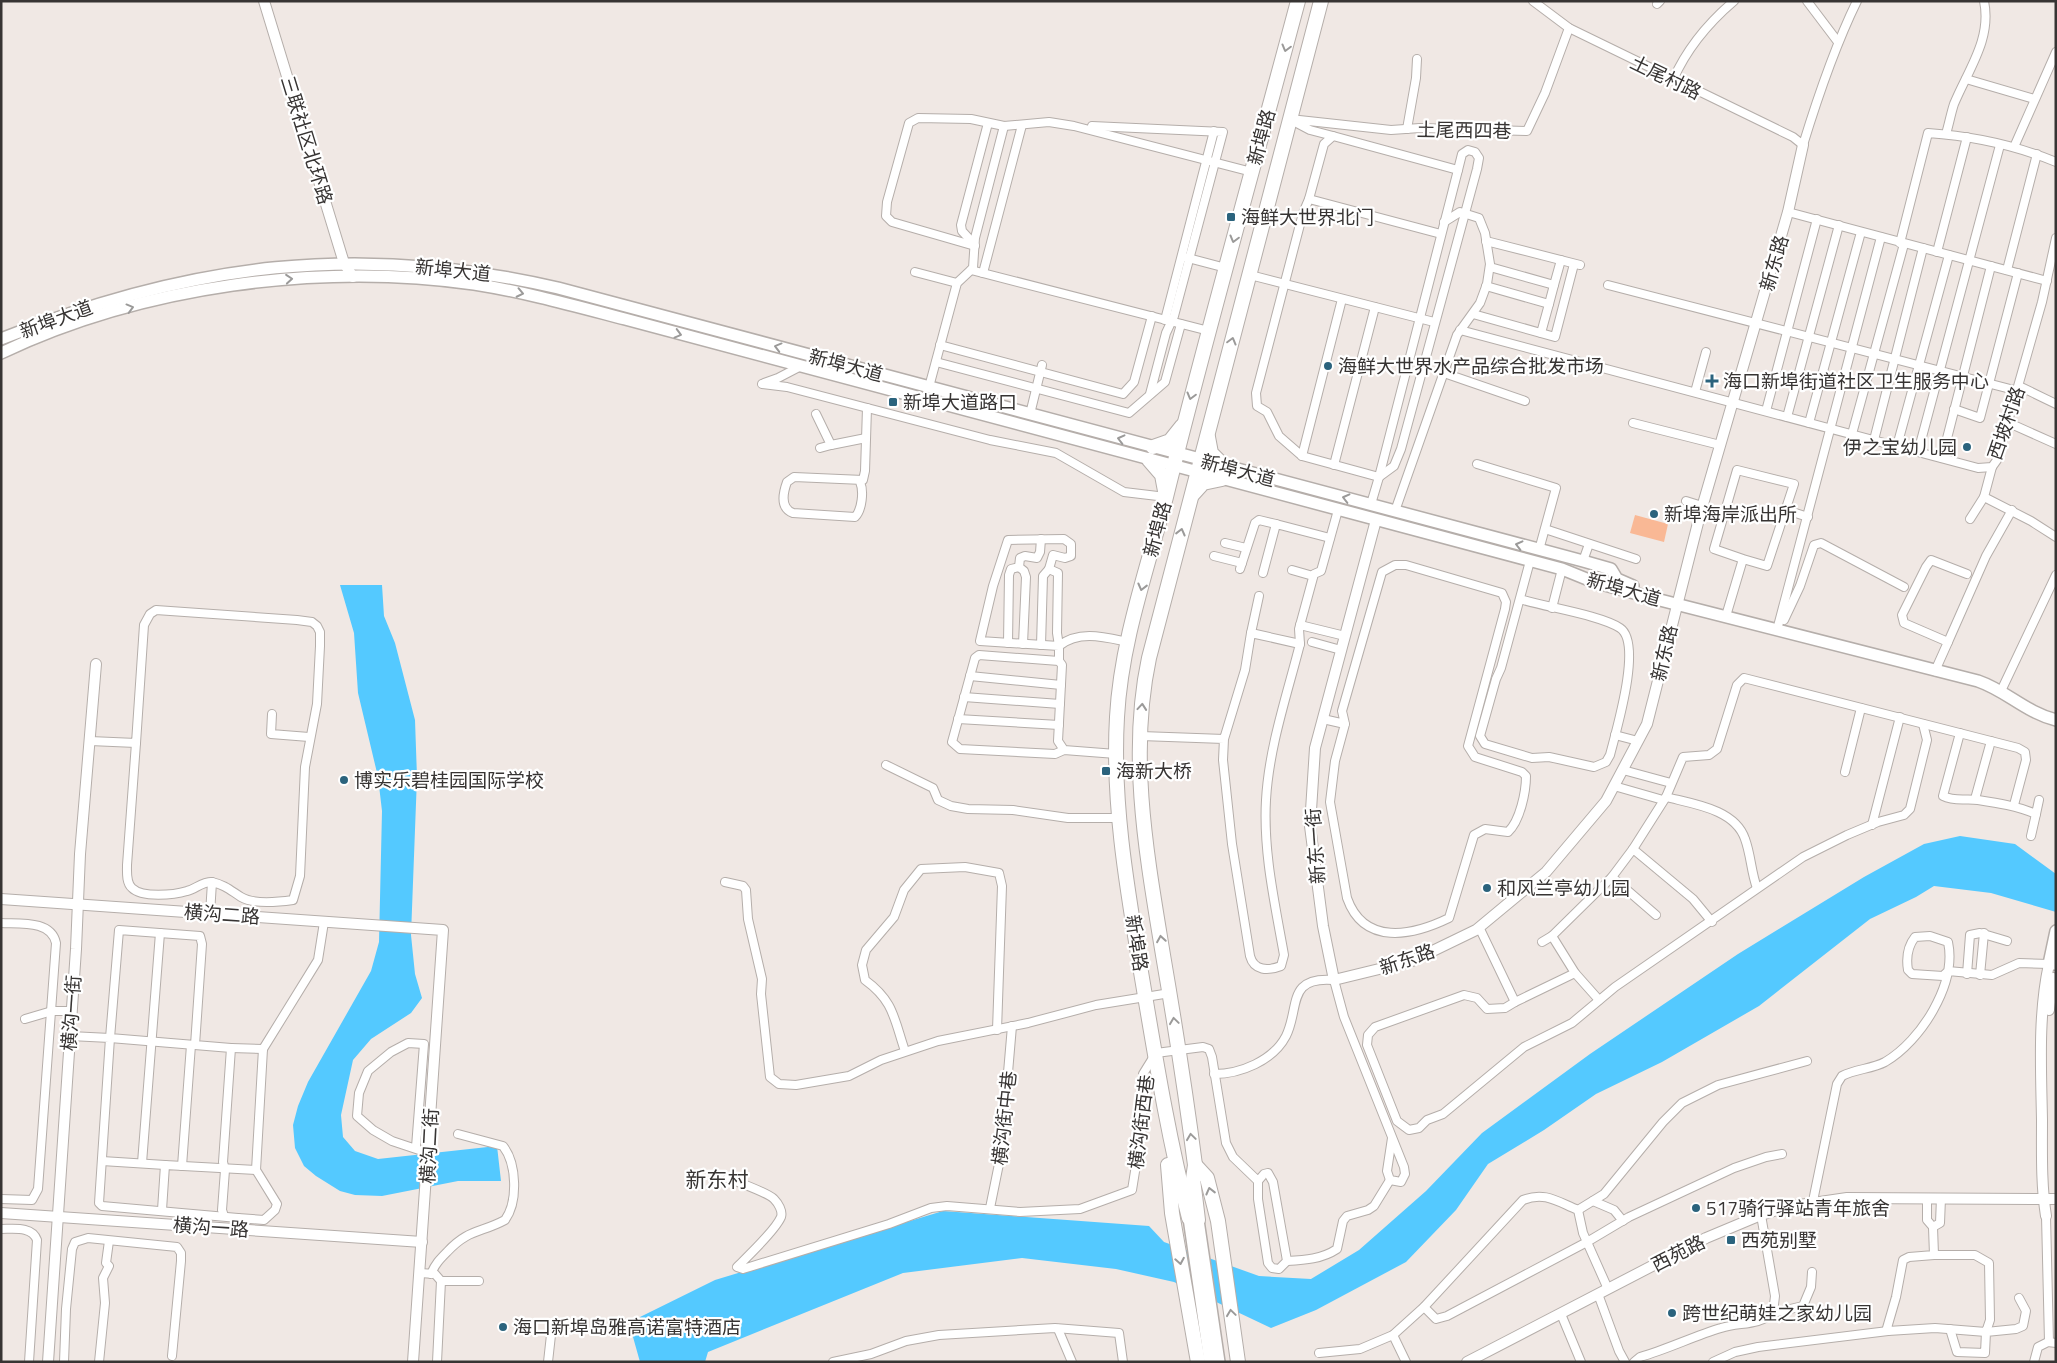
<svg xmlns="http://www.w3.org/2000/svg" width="2057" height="1363" font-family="'Titillium Web','Noto Sans SC',sans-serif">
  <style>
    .green { fill: #f9b895 }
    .water { fill: #54c9ff }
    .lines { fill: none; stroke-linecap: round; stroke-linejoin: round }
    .street-casing { stroke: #b5aeaa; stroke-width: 10 }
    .secondary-casing { stroke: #b5aeaa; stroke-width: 12 }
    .primary-casing { stroke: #b5aeaa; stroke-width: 14 }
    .highway-casing { stroke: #b5aeaa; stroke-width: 16 }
    .street { stroke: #fff; stroke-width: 8 }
    .secondary { stroke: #fff; stroke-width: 10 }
    .primary { stroke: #fff; stroke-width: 11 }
    .highway { stroke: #fff; stroke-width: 14 }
    .oneway { stroke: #9b9a99 }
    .poi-dot { fill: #2b637d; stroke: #fff; stroke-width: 2 }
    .labels { text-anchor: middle; stroke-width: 4.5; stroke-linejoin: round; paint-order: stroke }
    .street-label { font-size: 19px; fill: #373433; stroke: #fff }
    .poi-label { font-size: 19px; fill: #373433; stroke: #fff; text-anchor: start }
    .quarter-label { font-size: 21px; fill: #373433; stroke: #fff }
  </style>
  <rect width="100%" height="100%" fill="#f0e8e4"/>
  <path class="green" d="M1635 515 1668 524 1664 542 1630 533Z"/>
  <g class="water">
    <path d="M340 585H382L384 616 395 643 415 720 417 777 411 935 415 974 422 998 411 1013 371 1039 353 1060 341 1115 343 1137 355 1151 378 1159 497 1146 501 1181H458L382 1196 355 1195 340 1191 316 1176 304 1166 295 1148 293 1125 298 1106 308 1082 371 971 379 942 382 811 378 777 358 693 354 633Z"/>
    <path d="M1960 836 2015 844 2056 874V912L1991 893 1934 886 1916 897 1870 919 1759 1006 1662 1062 1596 1094 1544 1130 1488 1164 1456 1210 1406 1262 1316 1310 1271 1328 1174 1282 1116 1269 1022 1258 903 1273 708 1352 705 1362H640L633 1337 640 1317 715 1280 943 1211 1149 1226 1164 1242 1259 1276 1311 1279 1359 1250 1426 1191 1482 1133 1590 1054 1738 954 1864 877 1924 844Z"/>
  </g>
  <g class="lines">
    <g class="street-casing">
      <g id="street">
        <path d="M1533 1 1569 28 1793 137 1803 145C1818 96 1834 48 1857 1"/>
        <path d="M1807 1 1838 42"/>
        <path d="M1657 4 1660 1"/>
        <path d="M1966 79 2034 99"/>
        <path d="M1673 80C1687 48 1707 24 1734 1"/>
        <path d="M1290 119 1391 130 1420 128 1527 131 1545 93 1569 28"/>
        <path d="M1293 121 1310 130 1333 136"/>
        <path d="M1092 126 1223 132 1174 316 1166 333 1150 394"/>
        <path d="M1407 129 1416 78 1417 59"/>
        <path d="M1946 134C1949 124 1951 113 1954 104 1968 70 1992 39 1984 1"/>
        <path d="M2014 147 2056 52"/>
        <path d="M1309 199 1441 234"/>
        <path d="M1788 212 2047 281"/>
        <path d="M1486 241 1580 265"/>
        <path d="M1900 243 1928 133C1972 136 2015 145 2056 162"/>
        <path d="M974 244 962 231 961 225 988 123"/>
        <path d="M975 246 892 222 886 216 887 202 909 123 918 118 971 119 1004 126 1049 122 1074 126 1252 172"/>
        <path d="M1937 252 1967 137"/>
        <path d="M1184 257 1226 268"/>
        <path d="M1490 267 1554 285 1549 304"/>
        <path d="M971 270 1209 331"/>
        <path d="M2007 270 2037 154"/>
        <path d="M915 272 957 283"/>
        <path d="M983 273 1022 125"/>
        <path d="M1250 275 1434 322"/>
        <path d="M1554 285 1561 260"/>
        <path d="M1608 285 2018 391"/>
        <path d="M1486 286 1549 304 1541 333"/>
        <path d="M1473 314 1555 337 1574 264"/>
        <path d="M1165 320 1214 131"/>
        <path d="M1460 330 1978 468 1992 467 1997 460 2042 302 2056 238"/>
        <path d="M940 345 1123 394 1134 382 1152 316"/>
        <path d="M936 362 1129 413 1165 382 1181 324"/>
        <path d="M1444 373 1525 401"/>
        <path d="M764 383 778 378 801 366"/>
        <path d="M762 384 787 387 990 440 1056 453 1124 492 1166 497"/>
        <path d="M2019 386 2056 404"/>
        <path d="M929 387 957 283 973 268 975 238 1004 126"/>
        <path d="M1695 392 1706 352"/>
        <path d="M1954 409 1980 418 2018 273"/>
        <path d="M1766 411 1817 219"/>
        <path d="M816 414 831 445 866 438"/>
        <path d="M1030 414 1042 365"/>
        <path d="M1787 417 1839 225"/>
        <path d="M1633 423 1720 445"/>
        <path d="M1809 423 1861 232"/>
        <path d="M2009 423 2056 444"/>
        <path d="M1852 434 1904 244"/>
        <path d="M1874 440 1923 248"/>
        <path d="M1897 446 1949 255"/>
        <path d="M820 448 831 445"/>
        <path d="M1918 452 2000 145"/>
        <path d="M1302 456 1342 299"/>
        <path d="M1942 458 1991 266"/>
        <path d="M1477 464 1556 488 1539 550"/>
        <path d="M1334 465 1375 307"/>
        <path d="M1992 467 1984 497 2031 521 2056 537"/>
        <path d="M1379 477 1394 466 1401 449 1477 169 1479 158 1475 152 1468 150 1462 154 1458 170"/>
        <path d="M860 482C864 491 862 510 855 517L793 513C780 508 783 493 787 482L794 477 863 480 865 471 867 408"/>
        <path d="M1686 501 1702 506"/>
        <path d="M1371 504 1379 477 1302 456 1279 436 1267 412 1257 406 1256 393 1303 213 1309 199 1324 144 1333 136 1458 170 1379 477"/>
        <path d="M1786 510 1808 517"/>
        <path d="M1395 511 1457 335 1480 303 1487 284 1490 264 1485 233 1479 218 1460 212 1444 222"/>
        <path d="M1970 519 1984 497"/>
        <path d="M1545 529 1636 559"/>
        <path d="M1225 543 1246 548"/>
        <path d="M1214 556 1242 563"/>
        <path d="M1583 561 1589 544"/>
        <path d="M1240 569 1255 523 1259 520 1276 524"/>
        <path d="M1292 570 1313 576"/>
        <path d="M1263 573 1276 524 1330 538"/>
        <path d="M1520 599C1545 607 1600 615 1620 628 1643 643 1616 731 1610 755L1606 762 1594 767 1549 757 1532 758 1485 744 1480 736 1496 679 1501 668 1530 561"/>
        <path d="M1552 608 1562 569"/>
        <path d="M1726 616 1743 559 1714 549 1737 470 1794 484 1767 566 1743 559"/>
        <path d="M1784 620 1800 586 1814 545 1821 543 1904 587"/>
        <path d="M1300 625 1345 636"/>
        <path d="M1777 630 1881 237"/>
        <path d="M1251 633 1259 596"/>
        <path d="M1312 642 1341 650"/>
        <path d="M1948 642 1986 556 2012 510"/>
        <path d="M1008 643 1009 575 1011 569 1019 567"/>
        <path d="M1023 644 1026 577 1024 571 1019 567 1020 558 1025 556 1037 558 1040 552 1041 539"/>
        <path d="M1300 644 1299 629 1314 574 1321 571 1338 510"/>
        <path d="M1041 645 1043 576 1049 569"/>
        <path d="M1059 661V646L980 641 993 586 1008 540 1064 539 1071 544V556L1065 558 1053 555 1049 569 1058 573 1057 633 1059 646C1079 630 1104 637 1128 642"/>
        <path d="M1935 671 1948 642 1904 623 1902 615 1926 567 1931 560 1967 574"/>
        <path d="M970 676 1061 685"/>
        <path d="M2001 691 2056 575"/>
        <path d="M964 697 1060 704"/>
        <path d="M272 714 271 734 309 737"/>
        <path d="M958 719 1059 725"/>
        <path d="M1323 719 1345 724 1335 761 1330 802 1347 898C1364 946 1412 936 1449 918L1474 835 1485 829 1508 832C1520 821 1526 792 1526 776L1522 772 1475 757 1468 746 1505 609 1506 602 1502 593 1406 565H1395L1382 572 1342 711 1345 724"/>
        <path d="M1960 733 1943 796C1955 802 1966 798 1978 800 1998 803 2017 806 2036 814L2031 836"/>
        <path d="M1615 735 1638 741"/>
        <path d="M1141 736 1224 739 1223 760 1232 844 1250 956C1254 971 1268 971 1281 966L1284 955C1275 904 1263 852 1266 800 1269 747 1287 695 1300 644L1251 633 1245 670 1224 739"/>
        <path d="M90 741 136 743 144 625 150 614 156 610 297 620 312 622 317 626 320 632V646L317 704 305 767 300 876 293 900C279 902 254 905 241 897 230 890 225 885 212 882L210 914"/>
        <path d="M136 743 127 865C127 872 126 883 132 888 142 898 174 895 187 891 196 889 201 882 212 882"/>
        <path d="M1064 750 1058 741 1062 665 1059 661 979 655 975 658 952 742 960 749 1055 754 1064 750 1116 754"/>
        <path d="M886 765 933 788 938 800 951 806 968 809 1013 810 1068 818H1119"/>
        <path d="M1623 770 1671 783"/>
        <path d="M1845 772 1861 708"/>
        <path d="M1614 786 1663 800"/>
        <path d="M1666 797C1693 804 1735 809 1745 839 1751 855 1751 872 1757 888"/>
        <path d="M1975 799 1991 741"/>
        <path d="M2036 814 2039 800"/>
        <path d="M1872 825 1900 717"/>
        <path d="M1633 849 1666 797 1683 757 1709 755 1717 749 1737 685 1744 678 2018 748 2025 752 2026 760 2014 805"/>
        <path d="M1612 877 1633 849 1693 899 1712 922"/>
        <path d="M725 882 743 886 746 890 748 919 762 979 761 994 770 1077 779 1084 796 1085 849 1076 881 1060 938 1041 1028 1023 1096 1005 1170 993"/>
        <path d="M1 923C20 924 51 920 56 943L38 1189 32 1200 1 1199"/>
        <path d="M1479 927 1515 1002 1505 1008 1487 1009 1477 998 1464 995 1375 1027 1368 1035 1367 1045 1397 1121 1409 1130 1419 1128 1427 1120 1443 1114 1524 1047 1572 1023 1615 987 1803 857 1847 835 1878 822 1904 815 1910 809 1927 740 1923 724"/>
        <path d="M1542 942 1552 936"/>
        <path d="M1575 973 1552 936 1612 877 1656 915"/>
        <path d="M1967 974 1970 935 1980 933 2007 941"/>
        <path d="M1980 975 1984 933"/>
        <path d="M1515 1002 1575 973 1599 1000"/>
        <path d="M25 1019 52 1011H71"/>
        <path d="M70 1036 110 1038 99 1203 102 1206 238 1218"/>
        <path d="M195 1045 202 944 200 936 119 930 110 1038 231 1048 223 1162 225 1170 222 1210 224 1216"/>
        <path d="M231 1048 263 1049"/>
        <path d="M905 1051C894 1019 894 1001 865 980L862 965 866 950 894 917 904 890 921 869 965 867 999 873 1002 886 997 1030"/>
        <path d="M1214 1074C1240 1074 1273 1061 1286 1036 1300 1008 1286 976 1334 980L1344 1017 1404 1167 1405 1174 1401 1182 1390 1180 1387 1171 1392 1138"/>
        <path d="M416 1147 424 1044 408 1043 391 1052 368 1071 359 1093 357 1116 373 1130 392 1141 428 1153"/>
        <path d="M102 1161 165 1165"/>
        <path d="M142 1163 160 933"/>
        <path d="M182 1166 191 1045"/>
        <path d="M728 1178C739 1183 767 1192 774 1199 778 1203 783 1211 781 1217 775 1231 748 1256 737 1267L743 1269 889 1224 931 1208 947 1206 1020 1212 1080 1209 1132 1190 1142 1128 1143 1074 1156 1053 1203 1047 1209 1049 1212 1057 1226 1143 1233 1157 1258 1181V1199L1268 1263 1272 1268 1279 1269 1287 1261 1286 1255 1273 1182 1268 1173 1264 1174 1258 1181"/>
        <path d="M1927 1198V1220L1933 1227"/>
        <path d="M1593 1201 1614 1210 1623 1221"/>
        <path d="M1813 1201 1837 1084 1842 1076C1855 1069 1872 1069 1885 1062 1921 1041 1957 984 1948 942L1930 936 1915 937C1908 946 1906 958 1908 970L1912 974 1943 976 1948 971 1992 975 2019 963 2049 964"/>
        <path d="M990 1208 1001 1154 1012 1026"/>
        <path d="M162 1210 165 1165 256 1170"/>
        <path d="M1578 1210 1604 1194 1663 1122 1682 1103 1718 1085 1807 1061"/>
        <path d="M2046 1216 2049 1342"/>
        <path d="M1 1229C14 1229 32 1226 37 1240L29 1362"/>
        <path d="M238 1229V1218L264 1220 275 1210 277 1204 256 1170 263 1049 318 960 324 922"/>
        <path d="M1934 1255 1909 1257 1903 1260 1896 1297 1887 1328 1888 1331 1935 1328 1986 1332 1990 1320 1989 1263 1975 1255H1934L1933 1227 1940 1223 1941 1198"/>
        <path d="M1287 1261C1305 1260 1322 1259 1337 1249L1343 1221 1347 1216 1368 1210 1374 1206 1390 1180"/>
        <path d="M420 1273 435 1274 441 1281 437 1362"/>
        <path d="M431 1274C435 1264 440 1259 447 1252 468 1229 481 1233 505 1220 518 1202 517 1164 503 1146L458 1134"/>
        <path d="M441 1281H479"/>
        <path d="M1598 1294 1619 1351 1625 1362"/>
        <path d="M1424 1307 1436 1319 1447 1316 1587 1242 1629 1217 1734 1168 1766 1157 1782 1154"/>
        <path d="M1773 1313 1803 1306 1811 1287 1812 1272"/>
        <path d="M1561 1314 1581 1362"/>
        <path d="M1058 1329 1072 1362"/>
        <path d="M1950 1329 1957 1352 1985 1353 1986 1332 2016 1329 2023 1326 2026 1311 2019 1298"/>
        <path d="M1393 1335 1406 1362"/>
        <path d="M1319 1353 1360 1349 1393 1335 1424 1307 1523 1200C1545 1191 1558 1202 1578 1210L1583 1233 1608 1289"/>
        <path d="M64 1362 66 1309 72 1249 75 1242 88 1238 177 1247 181 1253V1261L172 1356"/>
        <path d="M99 1362 105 1303 103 1278 109 1266 106 1263 109 1241"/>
        <path d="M548 1362 551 1335"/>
        <path d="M833 1362 871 1354 906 1341 939 1335 1055 1328 1119 1333 1123 1362"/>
        <path d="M1634 1362 1640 1357C1668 1349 1694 1336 1721 1328 1739 1322 1758 1326 1773 1313L1775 1296 1761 1215"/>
        <path d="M1713 1362 1735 1352 1758 1347 1888 1331"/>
        <path d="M2034 1362 2038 1347 2048 1342 2056 1343"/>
      </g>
    </g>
    <g class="secondary-casing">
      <g id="secondary">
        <path d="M264 1 344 263 353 277"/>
        <path d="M1376 520 1315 748 1310 826 1323 926 1334 980 1412 961 1476 930 1546 872 1606 801 1647 724 1701 511 1788 212 1803 145"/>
        <path d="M1 899 443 930 413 1362"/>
        <path d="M2049 1010 2053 978"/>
        <path d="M1 1213 422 1242"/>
        <path d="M2046 1216C2041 1184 2042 1152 2042 1120 2041 1067 2038 1015 2049 964"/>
        <path d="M48 1362 76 949 80 854 96 664"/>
        <path d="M1467 1362 1706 1238 1761 1215 1786 1207 1847 1198 2054 1199"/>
      </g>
    </g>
    <g class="primary-casing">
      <g id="primary">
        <path d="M1 339C189 263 360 242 558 288L1583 561 1611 569 1617 579 1633 586"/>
        <path d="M1 353C142 286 320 262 474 284 525 292 575 306 625 319L1562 569 1594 582 1656 599 1978 681C2007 691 2025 712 2056 720"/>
        <path d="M2056 931 2049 964H2056"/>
        <path d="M1189 1218 1210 1362"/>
        <path d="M1198 1220 1219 1362"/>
      </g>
    </g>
    <g class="highway-casing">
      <g id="highway">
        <path d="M1208 437 1211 453 1225 467"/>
        <path d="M1153 447 1170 441 1182 426"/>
        <path d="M1149 460 1162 475 1165 491"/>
        <path d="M1193 494 1203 483 1222 479"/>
        <path d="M1168 1165 1172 1213 1198 1362"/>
        <path d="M1195 1165 1207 1178 1218 1221 1238 1362"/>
        <path d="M1189 1218C1168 1137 1155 1055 1141 972 1127 888 1112 802 1117 717 1121 642 1147 570 1166 497 1207 331 1254 166 1298 1"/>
        <path d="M1198 1220 1193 1179 1195 1165C1186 1095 1175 1025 1163 955 1147 857 1128 756 1149 658L1321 1"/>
      </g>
    </g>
    <use href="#street" class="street"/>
    <use href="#secondary" class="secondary"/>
    <use href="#primary" class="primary"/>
    <use href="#highway" class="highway"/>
  </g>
  <defs><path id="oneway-chevron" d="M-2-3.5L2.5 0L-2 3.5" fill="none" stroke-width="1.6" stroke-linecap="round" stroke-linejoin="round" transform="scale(1.25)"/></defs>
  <g class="oneway">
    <use href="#oneway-chevron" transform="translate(1286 48) rotate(105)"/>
    <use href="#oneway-chevron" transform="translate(1234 239) rotate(105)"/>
    <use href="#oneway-chevron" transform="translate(289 279) rotate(-5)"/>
    <use href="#oneway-chevron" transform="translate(520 293) rotate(12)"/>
    <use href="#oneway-chevron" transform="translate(130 308) rotate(-15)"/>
    <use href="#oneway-chevron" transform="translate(678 334) rotate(15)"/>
    <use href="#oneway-chevron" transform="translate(1232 341) rotate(-75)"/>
    <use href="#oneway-chevron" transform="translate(778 347) rotate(-165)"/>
    <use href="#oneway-chevron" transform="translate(1191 396) rotate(105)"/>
    <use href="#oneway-chevron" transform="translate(1121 439) rotate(-166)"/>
    <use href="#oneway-chevron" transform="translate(1346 498) rotate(-166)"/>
    <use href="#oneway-chevron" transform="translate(1181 532) rotate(-76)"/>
    <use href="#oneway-chevron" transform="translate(1519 545) rotate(-166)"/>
    <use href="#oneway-chevron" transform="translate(1142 587) rotate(104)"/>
    <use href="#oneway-chevron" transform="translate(1142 707) rotate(-85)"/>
    <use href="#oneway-chevron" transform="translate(1161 939) rotate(-99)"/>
    <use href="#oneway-chevron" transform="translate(1174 1021) rotate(-98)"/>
    <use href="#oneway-chevron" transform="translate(1191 1137) rotate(-98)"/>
    <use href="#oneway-chevron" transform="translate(1210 1191) rotate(-104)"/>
    <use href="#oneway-chevron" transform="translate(1180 1261) rotate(80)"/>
    <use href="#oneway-chevron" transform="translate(1231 1313) rotate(-98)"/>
  </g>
  <g class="poi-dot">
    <rect x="1226" y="212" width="10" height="10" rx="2.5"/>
    <circle cx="1328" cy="366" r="5"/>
    <path d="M1709.5 373.5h5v5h5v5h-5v5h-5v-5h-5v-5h5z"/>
    <rect x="888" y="397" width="10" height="10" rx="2.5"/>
    <circle cx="1967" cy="447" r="5"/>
    <circle cx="1654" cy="514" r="5"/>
    <rect x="1101" y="766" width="10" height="10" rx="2.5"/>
    <circle cx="344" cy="780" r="5"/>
    <circle cx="1487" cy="888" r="5"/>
    <circle cx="1696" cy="1208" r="5"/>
    <rect x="1726" y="1235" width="10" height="10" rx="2.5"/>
    <circle cx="1672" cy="1313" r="5"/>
    <circle cx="503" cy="1327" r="5"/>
  </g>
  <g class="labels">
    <g class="street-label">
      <text transform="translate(1666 77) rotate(26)" y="7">土尾村路</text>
      <text transform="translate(1464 130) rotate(1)" y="7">土尾西四巷</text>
      <text transform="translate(1261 137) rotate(-75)" y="7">新埠路</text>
      <text transform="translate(307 140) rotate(73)" y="7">三联社区北环路</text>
      <text transform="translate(1774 263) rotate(-74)" y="7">新东路</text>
      <text transform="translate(453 270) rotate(6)" y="7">新埠大道</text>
      <text transform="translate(56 319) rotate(-20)" y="7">新埠大道</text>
      <text transform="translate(846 365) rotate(15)" y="7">新埠大道</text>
      <text transform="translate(2006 423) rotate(-71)" y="7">西坡村路</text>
      <text transform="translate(1238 470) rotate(15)" y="7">新埠大道</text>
      <text transform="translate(1157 529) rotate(-75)" y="7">新埠路</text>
      <text transform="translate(1624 589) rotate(16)" y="7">新埠大道</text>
      <text transform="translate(1664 653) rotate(-77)" y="7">新东路</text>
      <text transform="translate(1315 846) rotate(-94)" y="7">新东一街</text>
      <text transform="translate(222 914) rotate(4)" y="7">横沟二路</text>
      <text transform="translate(1137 943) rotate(81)" y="7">新埠路</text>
      <text transform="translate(1407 959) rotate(-19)" y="7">新东路</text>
      <text transform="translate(71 1013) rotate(-86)" y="7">横沟一街</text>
      <text transform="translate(1004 1118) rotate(-84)" y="7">横沟街中巷</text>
      <text transform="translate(1141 1122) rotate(-83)" y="7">横沟街西巷</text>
      <text transform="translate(429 1146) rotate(-87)" y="7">横沟二街</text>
      <text transform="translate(211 1227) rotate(4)" y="7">横沟一路</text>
      <text transform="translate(1678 1253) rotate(-27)" y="7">西苑路</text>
    </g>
    <g class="poi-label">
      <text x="1241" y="224">海鲜大世界北门</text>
      <text x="1338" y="373">海鲜大世界水产品综合批发市场</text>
      <text x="1723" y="388">海口新埠街道社区卫生服务中心</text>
      <text x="903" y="409">新埠大道路口</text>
      <text x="1957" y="454" text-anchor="end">伊之宝幼儿园</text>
      <text x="1664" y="521">新埠海岸派出所</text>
      <text x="1116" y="778">海新大桥</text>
      <text x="354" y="787">博实乐碧桂园国际学校</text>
      <text x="1497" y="895">和风兰亭幼儿园</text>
      <text x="1706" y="1215">517骑行驿站青年旅舍</text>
      <text x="1741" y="1247">西苑别墅</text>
      <text x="1682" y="1320">跨世纪萌娃之家幼儿园</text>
      <text x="513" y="1334">海口新埠岛雅高诺富特酒店</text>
    </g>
    <g class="quarter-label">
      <text x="717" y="1187">新东村</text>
    </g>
  </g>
  <rect width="2057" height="1363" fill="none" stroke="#373433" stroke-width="5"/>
</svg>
